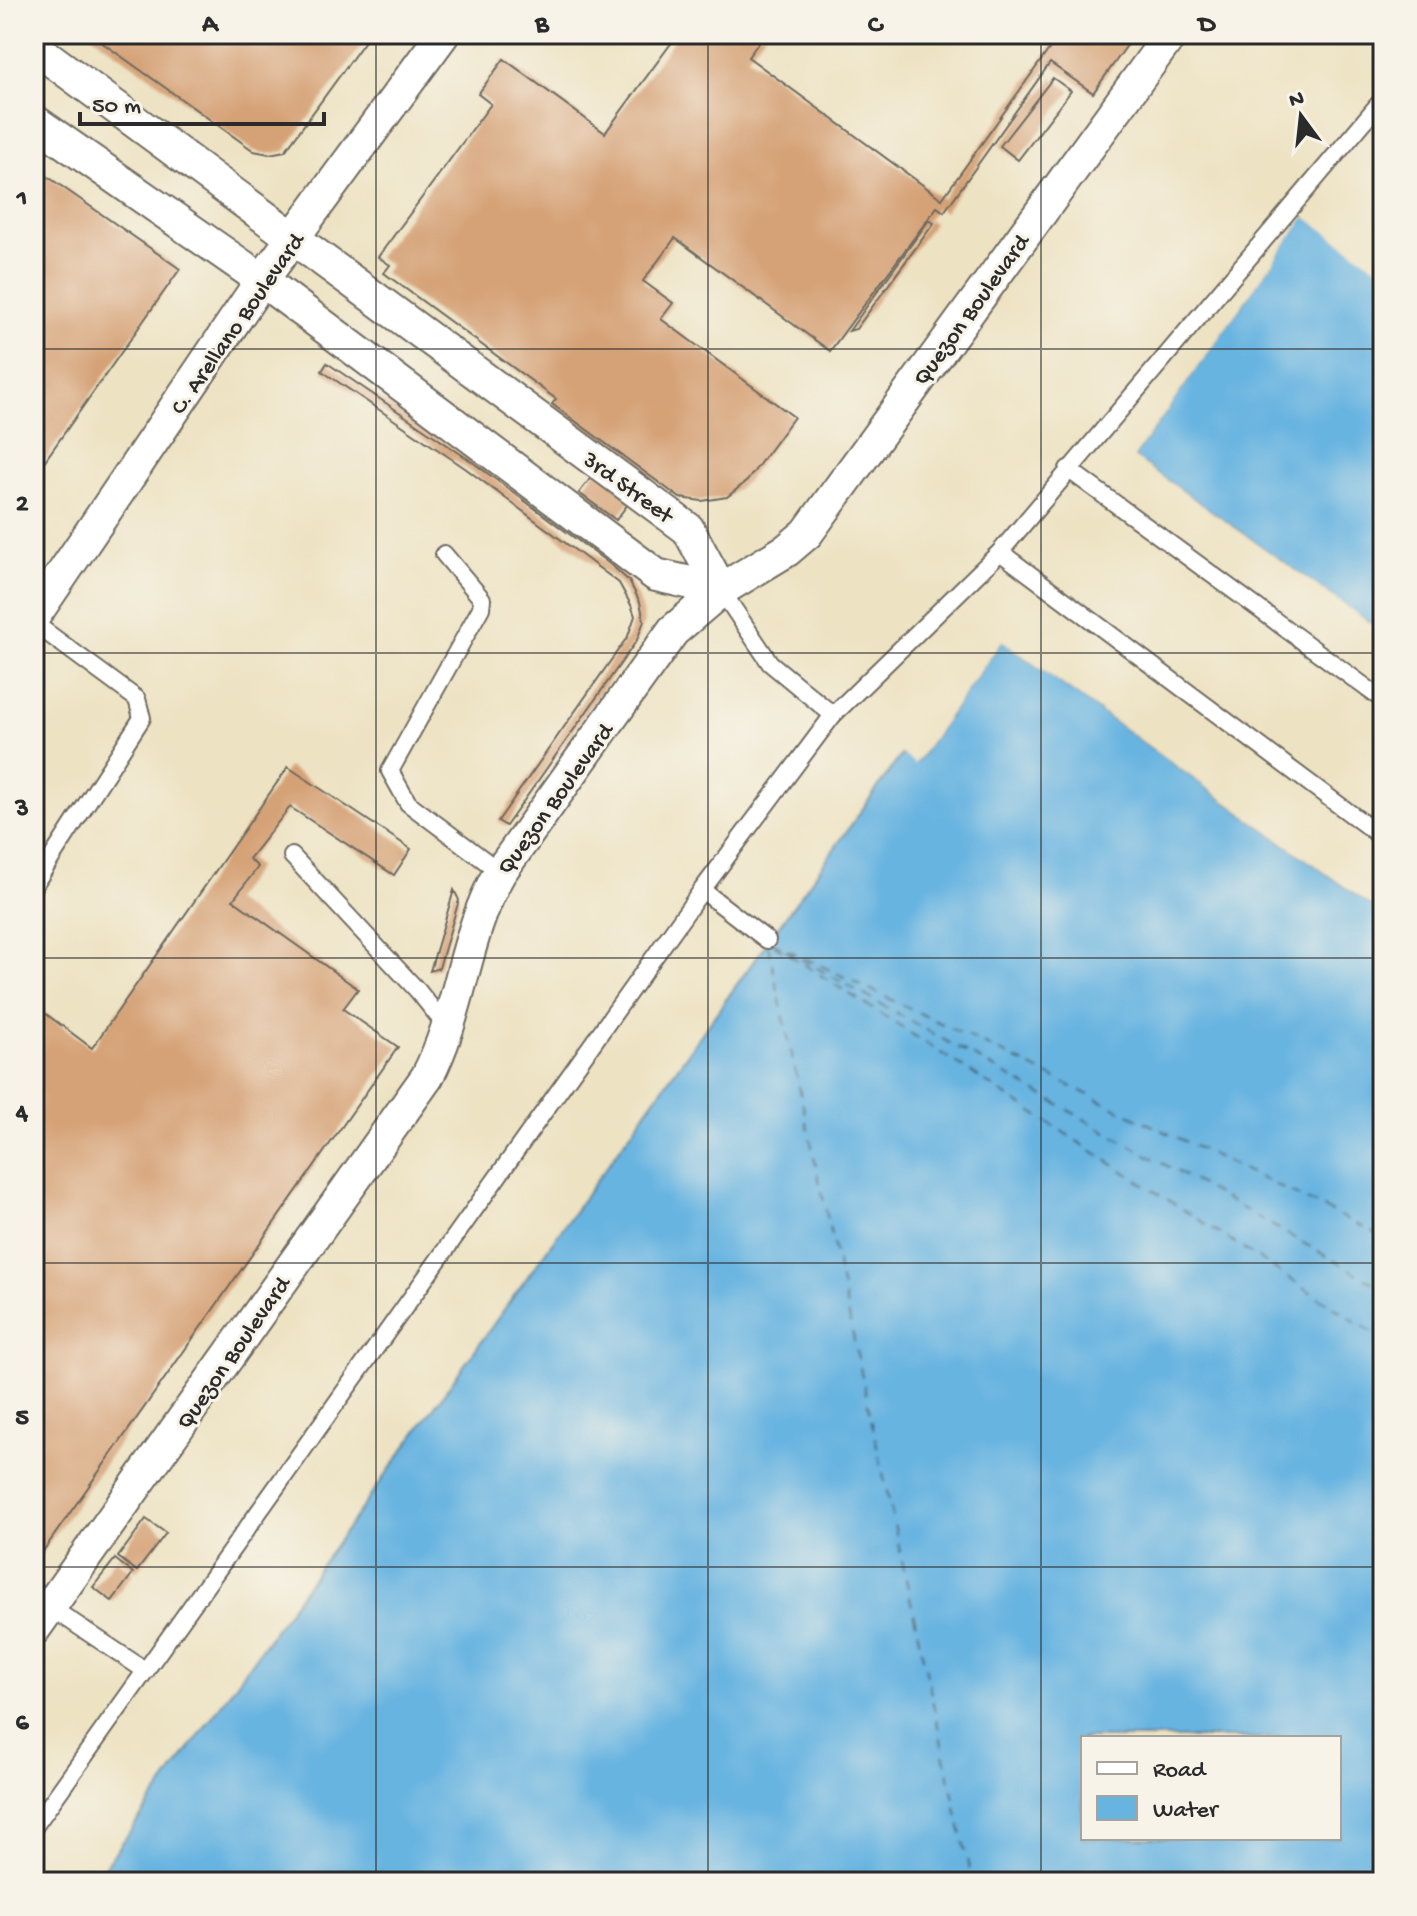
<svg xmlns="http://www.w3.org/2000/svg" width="1417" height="1916" font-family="'Gochi Hand',sans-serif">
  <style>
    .water { fill: #68b4e1; stroke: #4a7086; stroke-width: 2; fill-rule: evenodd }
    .pier { fill: #ede2c2 }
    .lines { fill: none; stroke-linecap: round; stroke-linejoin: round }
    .ferry { stroke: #3d5462; stroke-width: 2; stroke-dasharray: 10 8; stroke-linecap: butt }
    .building { fill: #d5a176 }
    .service-casing { stroke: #6f6b60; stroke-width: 20 }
    .minor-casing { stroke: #6f6b60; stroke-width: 36 }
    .service { stroke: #fff; stroke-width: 16 }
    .minor { stroke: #fff; stroke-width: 32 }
    .grid { fill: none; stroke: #2b2b2b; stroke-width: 2; stroke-opacity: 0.55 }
    .labels { text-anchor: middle; stroke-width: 6; stroke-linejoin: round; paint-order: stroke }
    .street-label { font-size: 24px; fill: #2b2b2b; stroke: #f7f3e8 }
    .neatline { fill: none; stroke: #2b2b2b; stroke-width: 3 }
    .grid-label { font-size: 26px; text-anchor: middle; font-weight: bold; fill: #2b2b2b }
  </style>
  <rect width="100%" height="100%" fill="#f7f3e8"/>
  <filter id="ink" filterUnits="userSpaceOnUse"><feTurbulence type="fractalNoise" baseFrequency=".0125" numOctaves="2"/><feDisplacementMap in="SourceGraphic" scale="16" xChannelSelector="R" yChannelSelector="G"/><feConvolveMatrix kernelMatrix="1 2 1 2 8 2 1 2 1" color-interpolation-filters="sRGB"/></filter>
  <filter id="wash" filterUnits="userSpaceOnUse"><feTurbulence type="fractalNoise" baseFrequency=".006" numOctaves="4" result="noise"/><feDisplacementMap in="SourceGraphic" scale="32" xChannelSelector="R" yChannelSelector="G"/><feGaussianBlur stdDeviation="1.8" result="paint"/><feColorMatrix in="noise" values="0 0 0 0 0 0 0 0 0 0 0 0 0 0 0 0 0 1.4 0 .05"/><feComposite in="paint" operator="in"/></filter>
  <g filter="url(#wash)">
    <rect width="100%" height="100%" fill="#ede2c2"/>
    <g class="water">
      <path d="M1305 216 1377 267 1383 260V632L1134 457Z"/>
      <path d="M1002 641 1383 914V1882H94L902 754 916 763ZM1083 1738H1339V1838H1083Z"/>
    </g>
    <g class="pier">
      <path d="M1305 212 1377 262 1383 256V260L1377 268 1305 217 1134 457 1383 632V636L1130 457Z"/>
      <path d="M1003 637 1383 909V914L1002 641 915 764 898 751 903 750 914 758Z"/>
    </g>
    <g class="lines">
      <g class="ferry">
        <path d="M772 942 1383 1237"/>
        <path d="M768 945 972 1882"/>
        <path d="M774 945 1383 1339"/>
        <path d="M785 950 1383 1288"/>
      </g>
    </g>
    <g id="blocks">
      <g class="building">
        <path d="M90 34H370L285 151 269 154 254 151Z"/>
        <path d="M678 34H765L748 57 942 199 1060 34H1135L1093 93 1050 63 944 212 937 207 830 351 675 238 643 281 673 303 661 319 794 417 747 481 727 497 702 501 680 498 552 404 556 399 384 273 390 265 378 257 491 104 478 94 504 59 605 133Z"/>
        <path d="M1053 78 1071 91 1018 160 1000 146Z"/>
        <path d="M34 167 180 269 34 476Z"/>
        <path d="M929 220 934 223 856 329 849 331Z"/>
        <path d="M327 363 471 461 611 565 629 581 640 602 644 621 637 640 506 826 498 821 628 636 635 616 631 605 619 583 603 571 465 468 322 371Z"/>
        <path d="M597 470 633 497 616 520 579 493Z"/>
        <path d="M288 767 411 849 394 875 290 807 249 859 258 867 233 900 358 989 343 1009 398 1047 34 1564V1005L92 1048Z"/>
        <path d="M454 890 459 900 439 968 430 971Z"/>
        <path d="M146 1519 166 1533 137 1571 118 1557Z"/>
        <path d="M115 1559 133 1573 112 1601 93 1587Z"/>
      </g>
    </g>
  </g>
  <g filter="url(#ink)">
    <use href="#blocks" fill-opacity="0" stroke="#6f6b60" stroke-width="2"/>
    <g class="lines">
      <g class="service-casing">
        <g id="service">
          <path d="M1068 469 1383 700"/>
          <path d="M1000 552 1383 838"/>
          <path d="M444 554 482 599 481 608 390 771 408 803 500 872"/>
          <path d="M34 623 137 699 142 718 34 885"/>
          <path d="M833 715 1000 552 1383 99"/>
          <path d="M292 856 418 991 446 1026"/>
          <path d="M702 890 767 940"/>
          <path d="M50 1607 146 1671"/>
          <path d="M34 1827 702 890 833 715 770 663 721 590"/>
        </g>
      </g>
      <g class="minor-casing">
        <g id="minor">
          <path d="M34 47 688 529 721 590"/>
          <path d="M34 121 262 280 656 575 721 590"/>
          <path d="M34 616 262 280 443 34"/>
          <path d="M34 1629 427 1077C461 1013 463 936 500 872L673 631 721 590 787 550 807 533 1171 34"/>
        </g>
      </g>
      <use href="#service" class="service"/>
      <use href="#minor" class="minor"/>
    </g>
  </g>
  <path class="grid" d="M376 34V1882M708 34V1882M1041 34V1882M34 349H1383M34 653H1383M34 958H1383M34 1263H1383M34 1567H1383"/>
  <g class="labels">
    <g class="street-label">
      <text transform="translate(970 309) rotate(-54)" y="8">Quezon Boulevard</text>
      <text transform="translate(236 323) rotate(-55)" y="8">C. Arellano Boulevard</text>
      <text transform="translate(629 486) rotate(36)" y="8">3rd Street</text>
      <text transform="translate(554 798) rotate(-54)" y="8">Quezon Boulevard</text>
      <text transform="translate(232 1352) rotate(-55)" y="8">Quezon Boulevard</text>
    </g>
  </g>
  <rect width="1417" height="1916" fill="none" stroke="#f7f3e8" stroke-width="88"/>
  <rect x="1081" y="1736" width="260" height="104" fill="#f7f3e8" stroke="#a5a39c" stroke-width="2"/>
  <rect x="1097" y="1762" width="40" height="12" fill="#ffffff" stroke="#a5a39c" stroke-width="2"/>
  <text x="1153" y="1776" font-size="24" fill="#2b2b2b">Road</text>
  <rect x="1097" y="1796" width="40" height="24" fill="#68b4e1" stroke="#a5a39c" stroke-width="2"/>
  <text x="1153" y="1816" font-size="24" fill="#2b2b2b">Water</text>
  <g transform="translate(1301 116) rotate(345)" stroke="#f7f3e8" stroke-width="6" paint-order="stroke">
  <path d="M0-6L14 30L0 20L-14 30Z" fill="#2b2b2b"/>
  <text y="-12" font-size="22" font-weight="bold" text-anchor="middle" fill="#2b2b2b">N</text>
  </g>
  <path d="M80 112v12h244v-12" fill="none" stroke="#2b2b2b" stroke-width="4"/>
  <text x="92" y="112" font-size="24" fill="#2b2b2b" stroke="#f7f3e8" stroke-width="6" paint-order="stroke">50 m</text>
  <rect x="44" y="44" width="1329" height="1828" class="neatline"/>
  <g class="grid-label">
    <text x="210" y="31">A</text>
    <text x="542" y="31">B</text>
    <text x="875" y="31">C</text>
    <text x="1207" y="31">D</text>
    <text x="22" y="205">1</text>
    <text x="22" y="510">2</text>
    <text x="22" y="815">3</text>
    <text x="22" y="1119">4</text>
    <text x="22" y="1424">5</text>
    <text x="22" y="1729">6</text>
  </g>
</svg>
